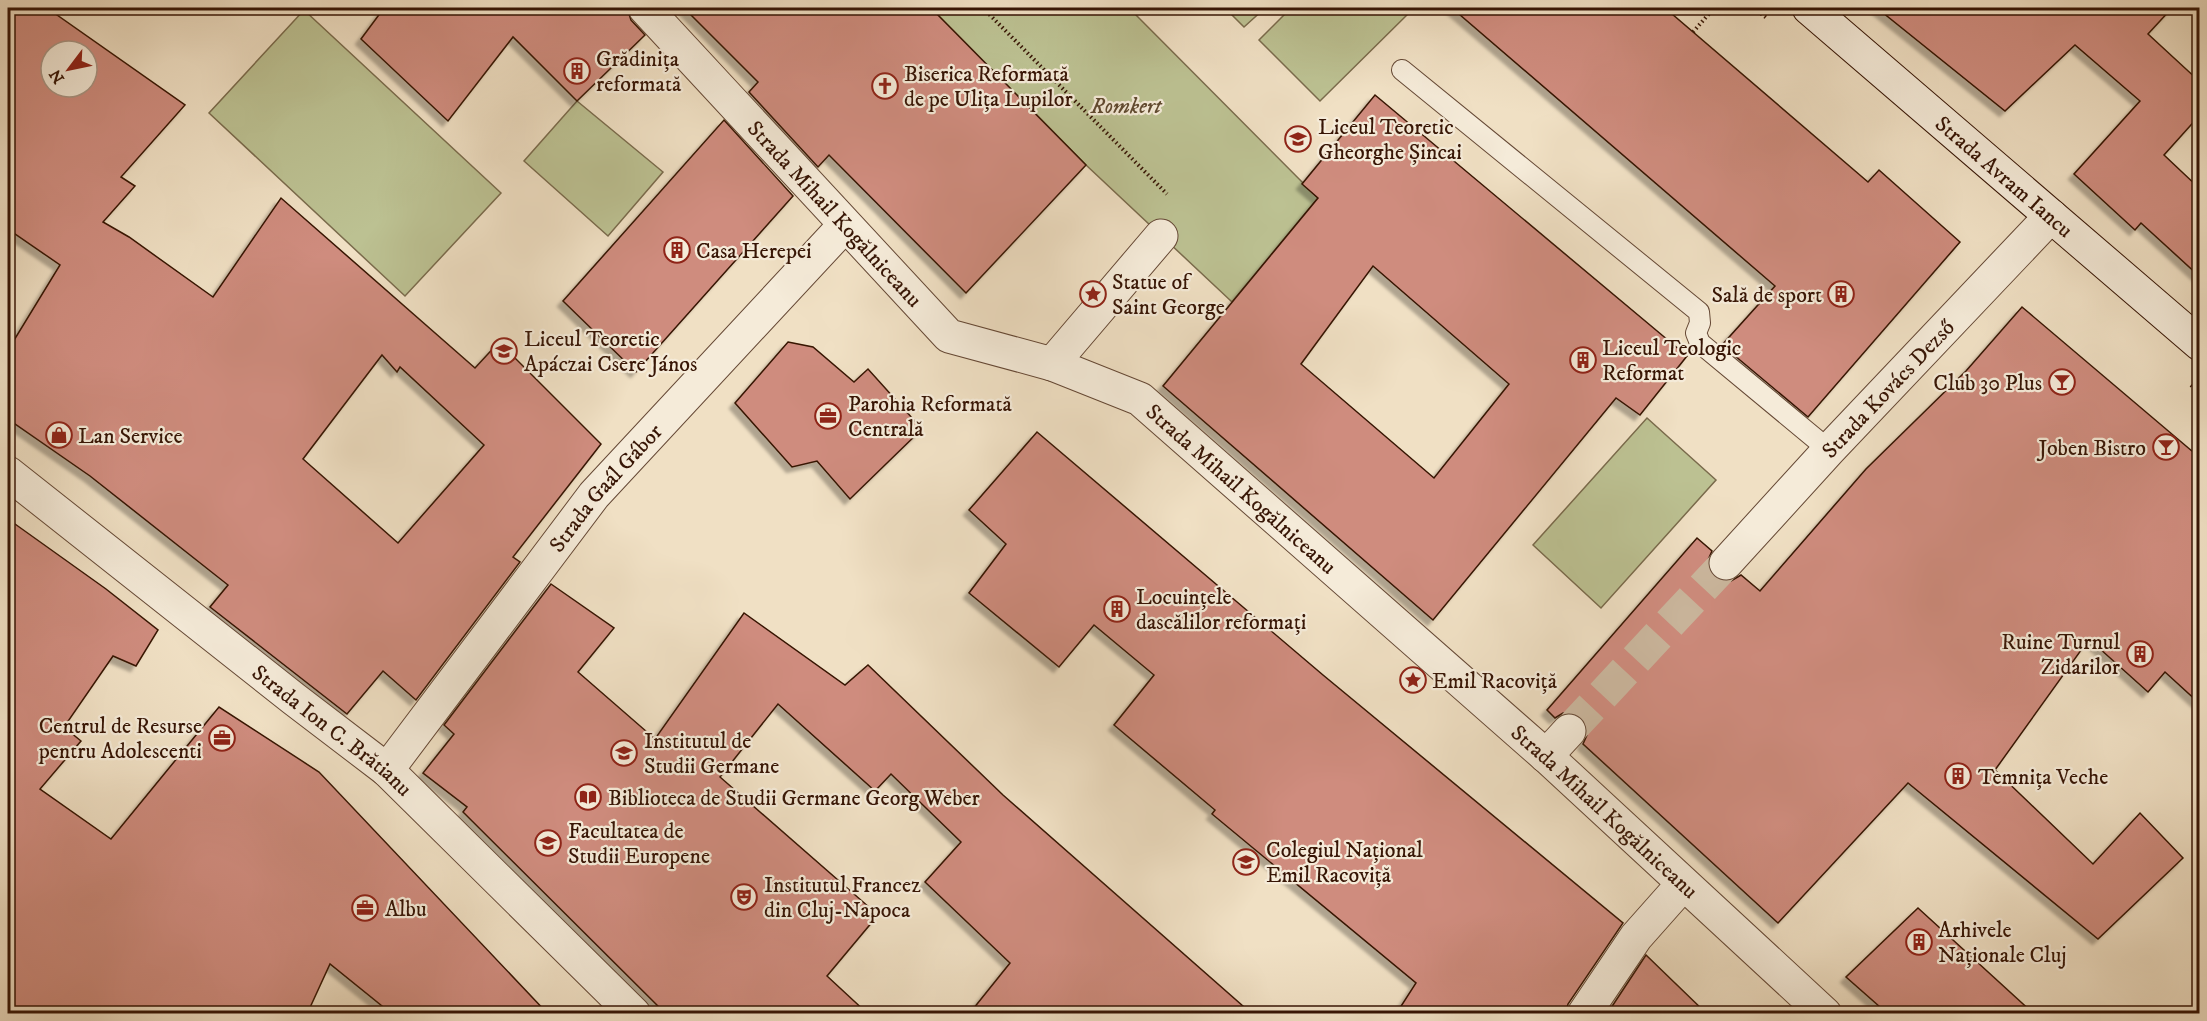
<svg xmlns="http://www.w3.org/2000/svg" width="2207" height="1021" font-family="'IM FELL DW Pica',serif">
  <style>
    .green { fill: #bcc192; stroke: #7a6b4c; stroke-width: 1.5 }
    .building { fill: #cf8c7e; stroke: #371505; stroke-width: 1.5; fill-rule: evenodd; filter: url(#shadow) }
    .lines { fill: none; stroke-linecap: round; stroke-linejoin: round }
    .street-tunnel { stroke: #cbb79e; stroke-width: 33; stroke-dasharray: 33 16; stroke-linecap: butt }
    .lane-casing { stroke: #654835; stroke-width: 22 }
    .street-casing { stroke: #654835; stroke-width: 35 }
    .secondary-casing { stroke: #371505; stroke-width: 35 }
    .path { stroke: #371505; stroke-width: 4; stroke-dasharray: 1.5 3; stroke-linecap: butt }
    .lane { stroke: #f5ebd9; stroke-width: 20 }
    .street { stroke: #f5ebd9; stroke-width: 33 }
    .secondary { stroke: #f5ebd9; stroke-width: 33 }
    .labels { text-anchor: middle; stroke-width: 4.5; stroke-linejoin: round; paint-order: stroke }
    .poi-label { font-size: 22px; fill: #371505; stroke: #f5ebd9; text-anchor: start }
    .park-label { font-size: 22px; font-style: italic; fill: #5f492f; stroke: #f5ebd9 }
    .street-label { font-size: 22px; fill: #371505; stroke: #f5ebd9 }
  </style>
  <defs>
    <filter id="shadow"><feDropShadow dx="-5.5" dy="5.5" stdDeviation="1.5" flood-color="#0004"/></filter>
  </defs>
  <rect width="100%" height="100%" fill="#f0e0c4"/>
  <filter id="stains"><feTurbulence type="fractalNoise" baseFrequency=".00333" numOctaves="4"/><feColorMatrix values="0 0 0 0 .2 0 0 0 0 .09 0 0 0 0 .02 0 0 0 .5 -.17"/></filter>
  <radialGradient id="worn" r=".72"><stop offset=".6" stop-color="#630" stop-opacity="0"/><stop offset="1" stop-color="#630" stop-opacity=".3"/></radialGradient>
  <g class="green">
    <path d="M931 8H1129L1318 198 1232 302 1086 165Z"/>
    <path d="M1225 8H1265L1244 27Z"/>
    <path d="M1291 8H1414L1320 101 1259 40Z"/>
    <path d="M304 10 501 193 405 296 209 113Z"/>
    <path d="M577 101 663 172 608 236 524 161Z"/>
    <path d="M1647 418 1716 480 1601 608 1533 545Z"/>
  </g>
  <g class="building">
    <path d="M8 8H47L185 105 121 177 135 186 103 222 129 237 213 297 281 198 475 368 499 342 601 444 513 557 520 562 416 700 383 671 347 714 210 607 228 585 90 476 8 419V350L60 265 8 229ZM51 51H87V87H51ZM382 355 397 372 400 367 484 445 398 543 303 459Z"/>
    <path d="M384 8H627L631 20 645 35 577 101 513 37 448 121 361 39Z"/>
    <path d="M684 8H931L1086 165 966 293 829 155 818 167 749 92 758 82Z"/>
    <path d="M1452 8H1665L1868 182 1879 170 1960 242 1808 417 1722 345 1775 286Z"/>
    <path d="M1877 8H2172L2148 34 2199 81V116L2164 155 2199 188V276L2141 223 2135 230 2074 174 2140 101 2075 45 2005 111Z"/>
    <path d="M1375 95 1687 356 1640 415 1616 398 1433 620 1163 386 1318 198 1302 184ZM1373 266 1509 384 1434 478 1301 364Z"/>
    <path d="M724 120 793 196 636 372 563 301Z"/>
    <path d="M2022 307 2199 457V703L2165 672 2148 692 2089 639 1995 770 2093 864 2140 813 2183 858 2098 939 1908 783 1778 923 1583 744 1587 735V726L1582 718 1573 713H1563L1555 718 1547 710 1697 538 1712 551 1708 560V568L1714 577 1723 581H1731L1741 575 1760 591 1866 469 1966 371Z"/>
    <path d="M788 342 813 347 854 382 868 369 922 429 850 499 817 461 792 467 735 403Z"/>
    <path d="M1037 432 1323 675 1623 923 1568 1004 1565 1014H1396L1416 983 1212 814 1215 810 1114 725 1154 675 1094 625 1059 667 969 593 1006 544 969 510Z"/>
    <path d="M8 519 106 589 158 630 136 666 113 656 64 727 81 741 40 789 111 839 219 707 319 772 548 1014H392L330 964 307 1014H8Z"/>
    <path d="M551 584 614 628 578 672 655 739 744 613 845 685 868 665 1003 795 1252 1014H969L1010 963 925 882 961 842 891 774 875 791 778 704 720 777 878 915 827 976 868 1014H666L463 812 467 807 423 773 454 734 444 725Z"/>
    <path d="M1918 908 2034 1014H1888L1846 977Z"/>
    <path d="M1646 955 1707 1014H1607Z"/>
  </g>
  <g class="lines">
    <path class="street-tunnel" d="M1569 731 1726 563"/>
    <g class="lane-casing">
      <path id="lane" d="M1402 70 1699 312 1700 323 1696 333 1700 343 1829 450"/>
    </g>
    <g class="street-casing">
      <g id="street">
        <path id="s1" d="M645 8 949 336 1052 364 1140 399 1546 756 1825 1014"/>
        <path d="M1052 364 1161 236"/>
        <path id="s2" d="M8 473 294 699 387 770 634 1014"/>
        <path id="s3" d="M1726 563 1829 450 2051 216"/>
        <path d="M1546 756 1569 731"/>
        <path id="s4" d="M387 770 594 495 845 225"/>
        <path d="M1584 1014 1636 937 1683 884"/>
      </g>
    </g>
    <g class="secondary-casing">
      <g id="secondary">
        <path id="s5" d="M1809 8 2200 344"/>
      </g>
    </g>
    <g class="path">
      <path d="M983 8 1167 194"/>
      <path d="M1754 8 1768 19"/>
      <path d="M1693 32 1714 8"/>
      <path d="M2191 385 2200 393"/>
    </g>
    <use href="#lane" class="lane"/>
    <use href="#street" class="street"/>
    <use href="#secondary" class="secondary"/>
  </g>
  <defs>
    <g id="building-ring" transform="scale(1.35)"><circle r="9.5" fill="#f5ebd9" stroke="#8f2418" stroke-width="1.5"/><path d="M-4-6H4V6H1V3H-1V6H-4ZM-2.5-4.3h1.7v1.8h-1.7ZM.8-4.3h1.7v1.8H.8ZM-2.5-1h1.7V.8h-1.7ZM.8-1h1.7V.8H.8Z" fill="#8f2418"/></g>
    <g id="church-ring" transform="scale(1.35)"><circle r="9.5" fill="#f5ebd9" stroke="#8f2418" stroke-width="1.5"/><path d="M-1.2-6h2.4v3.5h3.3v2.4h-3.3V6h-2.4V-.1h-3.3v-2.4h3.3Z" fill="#8f2418"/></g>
    <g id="school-ring" transform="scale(1.35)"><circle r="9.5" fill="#f5ebd9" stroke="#8f2418" stroke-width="1.5"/><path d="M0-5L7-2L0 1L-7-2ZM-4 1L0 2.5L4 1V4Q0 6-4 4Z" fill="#8f2418"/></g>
    <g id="sight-ring" transform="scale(1.35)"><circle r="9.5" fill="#f5ebd9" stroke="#8f2418" stroke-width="1.5"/><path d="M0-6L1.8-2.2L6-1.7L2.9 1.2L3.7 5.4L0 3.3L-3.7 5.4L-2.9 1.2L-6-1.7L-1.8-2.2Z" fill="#8f2418"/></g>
    <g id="bar-ring" transform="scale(1.35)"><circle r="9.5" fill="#f5ebd9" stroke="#8f2418" stroke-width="1.5"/><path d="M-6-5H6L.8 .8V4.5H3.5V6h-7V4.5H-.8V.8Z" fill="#8f2418"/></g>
    <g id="office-ring" transform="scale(1.35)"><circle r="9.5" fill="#f5ebd9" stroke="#8f2418" stroke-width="1.5"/><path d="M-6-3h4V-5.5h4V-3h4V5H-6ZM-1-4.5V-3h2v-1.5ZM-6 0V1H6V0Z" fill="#8f2418"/></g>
    <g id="shop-ring" transform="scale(1.35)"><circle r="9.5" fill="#f5ebd9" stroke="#8f2418" stroke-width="1.5"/><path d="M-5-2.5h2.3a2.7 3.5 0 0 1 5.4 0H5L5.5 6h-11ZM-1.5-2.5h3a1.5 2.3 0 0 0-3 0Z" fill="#8f2418"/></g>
    <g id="university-ring" transform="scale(1.35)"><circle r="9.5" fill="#f5ebd9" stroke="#8f2418" stroke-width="1.5"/><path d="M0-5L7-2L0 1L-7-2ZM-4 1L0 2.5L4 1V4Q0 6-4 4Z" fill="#8f2418"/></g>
    <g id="library-ring" transform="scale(1.35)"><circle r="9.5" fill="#f5ebd9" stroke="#8f2418" stroke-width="1.5"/><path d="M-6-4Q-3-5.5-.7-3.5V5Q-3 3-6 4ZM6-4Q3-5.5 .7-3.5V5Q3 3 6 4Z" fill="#8f2418"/></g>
    <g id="theatre-ring" transform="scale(1.35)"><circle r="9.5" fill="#f5ebd9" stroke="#8f2418" stroke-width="1.5"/><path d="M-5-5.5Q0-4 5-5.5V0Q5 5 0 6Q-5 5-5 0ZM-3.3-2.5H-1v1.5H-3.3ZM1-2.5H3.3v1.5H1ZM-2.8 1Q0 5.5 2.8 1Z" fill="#8f2418"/></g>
  </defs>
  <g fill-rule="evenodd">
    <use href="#building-ring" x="577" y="71"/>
    <use href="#church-ring" x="885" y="86"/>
    <use href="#school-ring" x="1298" y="139"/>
    <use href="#building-ring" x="677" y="250"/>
    <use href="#sight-ring" x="1093" y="294"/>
    <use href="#building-ring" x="1841" y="294"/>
    <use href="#school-ring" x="504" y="351"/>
    <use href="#building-ring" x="1583" y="360"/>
    <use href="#bar-ring" x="2062" y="382"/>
    <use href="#office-ring" x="828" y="416"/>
    <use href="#shop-ring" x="59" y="435"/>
    <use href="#bar-ring" x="2166" y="447"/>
    <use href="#building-ring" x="1117" y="609"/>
    <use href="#building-ring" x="2140" y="654"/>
    <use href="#sight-ring" x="1413" y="680"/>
    <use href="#office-ring" x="222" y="738"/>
    <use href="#university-ring" x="624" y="753"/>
    <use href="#building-ring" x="1958" y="776"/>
    <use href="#library-ring" x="588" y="797"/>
    <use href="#university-ring" x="548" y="843"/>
    <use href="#school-ring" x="1246" y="862"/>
    <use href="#theatre-ring" x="744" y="897"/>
    <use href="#office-ring" x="365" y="908"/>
    <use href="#building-ring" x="1919" y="942"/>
  </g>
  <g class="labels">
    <g class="poi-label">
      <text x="596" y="66">Grădinița<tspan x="596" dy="25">reformată</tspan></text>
      <text x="904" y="81">Biserica Reformată<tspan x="904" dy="25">de pe Ulița Lupilor</tspan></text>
      <text x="1318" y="134">Liceul Teoretic<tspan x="1318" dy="25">Gheorghe Șincai</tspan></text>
      <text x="696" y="258">Casa Herepei</text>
      <text x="1112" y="289">Statue of<tspan x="1112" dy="25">Saint George</tspan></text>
      <text x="1822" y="302" text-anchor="end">Sală de sport</text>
      <text x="524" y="346">Liceul Teoretic<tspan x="524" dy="25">Apáczai Csere János</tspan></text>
      <text x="1602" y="355">Liceul Teologic<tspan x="1602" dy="25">Reformat</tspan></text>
      <text x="2042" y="390" text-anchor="end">Club 30 Plus</text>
      <text x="848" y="411">Parohia Reformată<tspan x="848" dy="25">Centrală</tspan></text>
      <text x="78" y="443">Lan Service</text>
      <text x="2146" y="455" text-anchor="end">Joben Bistro</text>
      <text x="1136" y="604">Locuințele<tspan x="1136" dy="25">dascălilor reformați</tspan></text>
      <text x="2120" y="649" text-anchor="end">Ruine Turnul<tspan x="2120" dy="25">Zidarilor</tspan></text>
      <text x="1432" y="688">Emil Racoviță</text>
      <text x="202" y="733" text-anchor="end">Centrul de Resurse<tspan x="202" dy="25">pentru Adolescenti</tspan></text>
      <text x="644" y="748">Institutul de<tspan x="644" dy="25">Studii Germane</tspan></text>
      <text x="1978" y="784">Temnița Veche</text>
      <text x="608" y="805">Biblioteca de Studii Germane Georg Weber</text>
      <text x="568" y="838">Facultatea de<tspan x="568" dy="25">Studii Europene</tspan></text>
      <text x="1266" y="857">Colegiul Național<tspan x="1266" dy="25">Emil Racoviță</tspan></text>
      <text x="764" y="892">Institutul Francez<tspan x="764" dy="25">din Cluj-Napoca</tspan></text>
      <text x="385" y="916">Albu</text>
      <text x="1938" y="937">Arhivele<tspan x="1938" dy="25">Naționale Cluj</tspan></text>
    </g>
    <g class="park-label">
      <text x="1126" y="113">Romkert</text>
    </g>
    <g class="street-label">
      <text dy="8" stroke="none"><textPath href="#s5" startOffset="258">Strada Avram Iancu</textPath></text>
      <text dy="8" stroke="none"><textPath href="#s1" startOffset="280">Strada Mihail Kogălniceanu</textPath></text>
      <text dy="8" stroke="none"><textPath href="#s3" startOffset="238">Strada Kovács Dezső</textPath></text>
      <text dy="8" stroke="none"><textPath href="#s4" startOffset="357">Strada Gaál Gábor</textPath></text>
      <text dy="8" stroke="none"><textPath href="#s1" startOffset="784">Strada Mihail Kogălniceanu</textPath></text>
      <text dy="8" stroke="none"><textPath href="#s2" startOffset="414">Strada Ion C. Brătianu</textPath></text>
      <text dy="8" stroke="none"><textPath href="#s1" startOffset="1270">Strada Mihail Kogălniceanu</textPath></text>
    </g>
  </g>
  <rect width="2207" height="1021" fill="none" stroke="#f0e0c4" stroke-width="30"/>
  <rect x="9" y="9" width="2189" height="1003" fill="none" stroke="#371505" stroke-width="3"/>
  <rect x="15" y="15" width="2177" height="991" fill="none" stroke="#371505" stroke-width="1.5"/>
  <g transform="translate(69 69) rotate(238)"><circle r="28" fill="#f5ebd9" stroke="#a99584" stroke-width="1.5"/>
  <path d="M0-4.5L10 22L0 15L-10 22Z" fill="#8f2418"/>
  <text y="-9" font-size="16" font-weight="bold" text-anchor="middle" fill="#371505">N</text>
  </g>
  <rect width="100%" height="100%" filter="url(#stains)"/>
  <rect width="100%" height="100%" fill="url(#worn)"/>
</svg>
